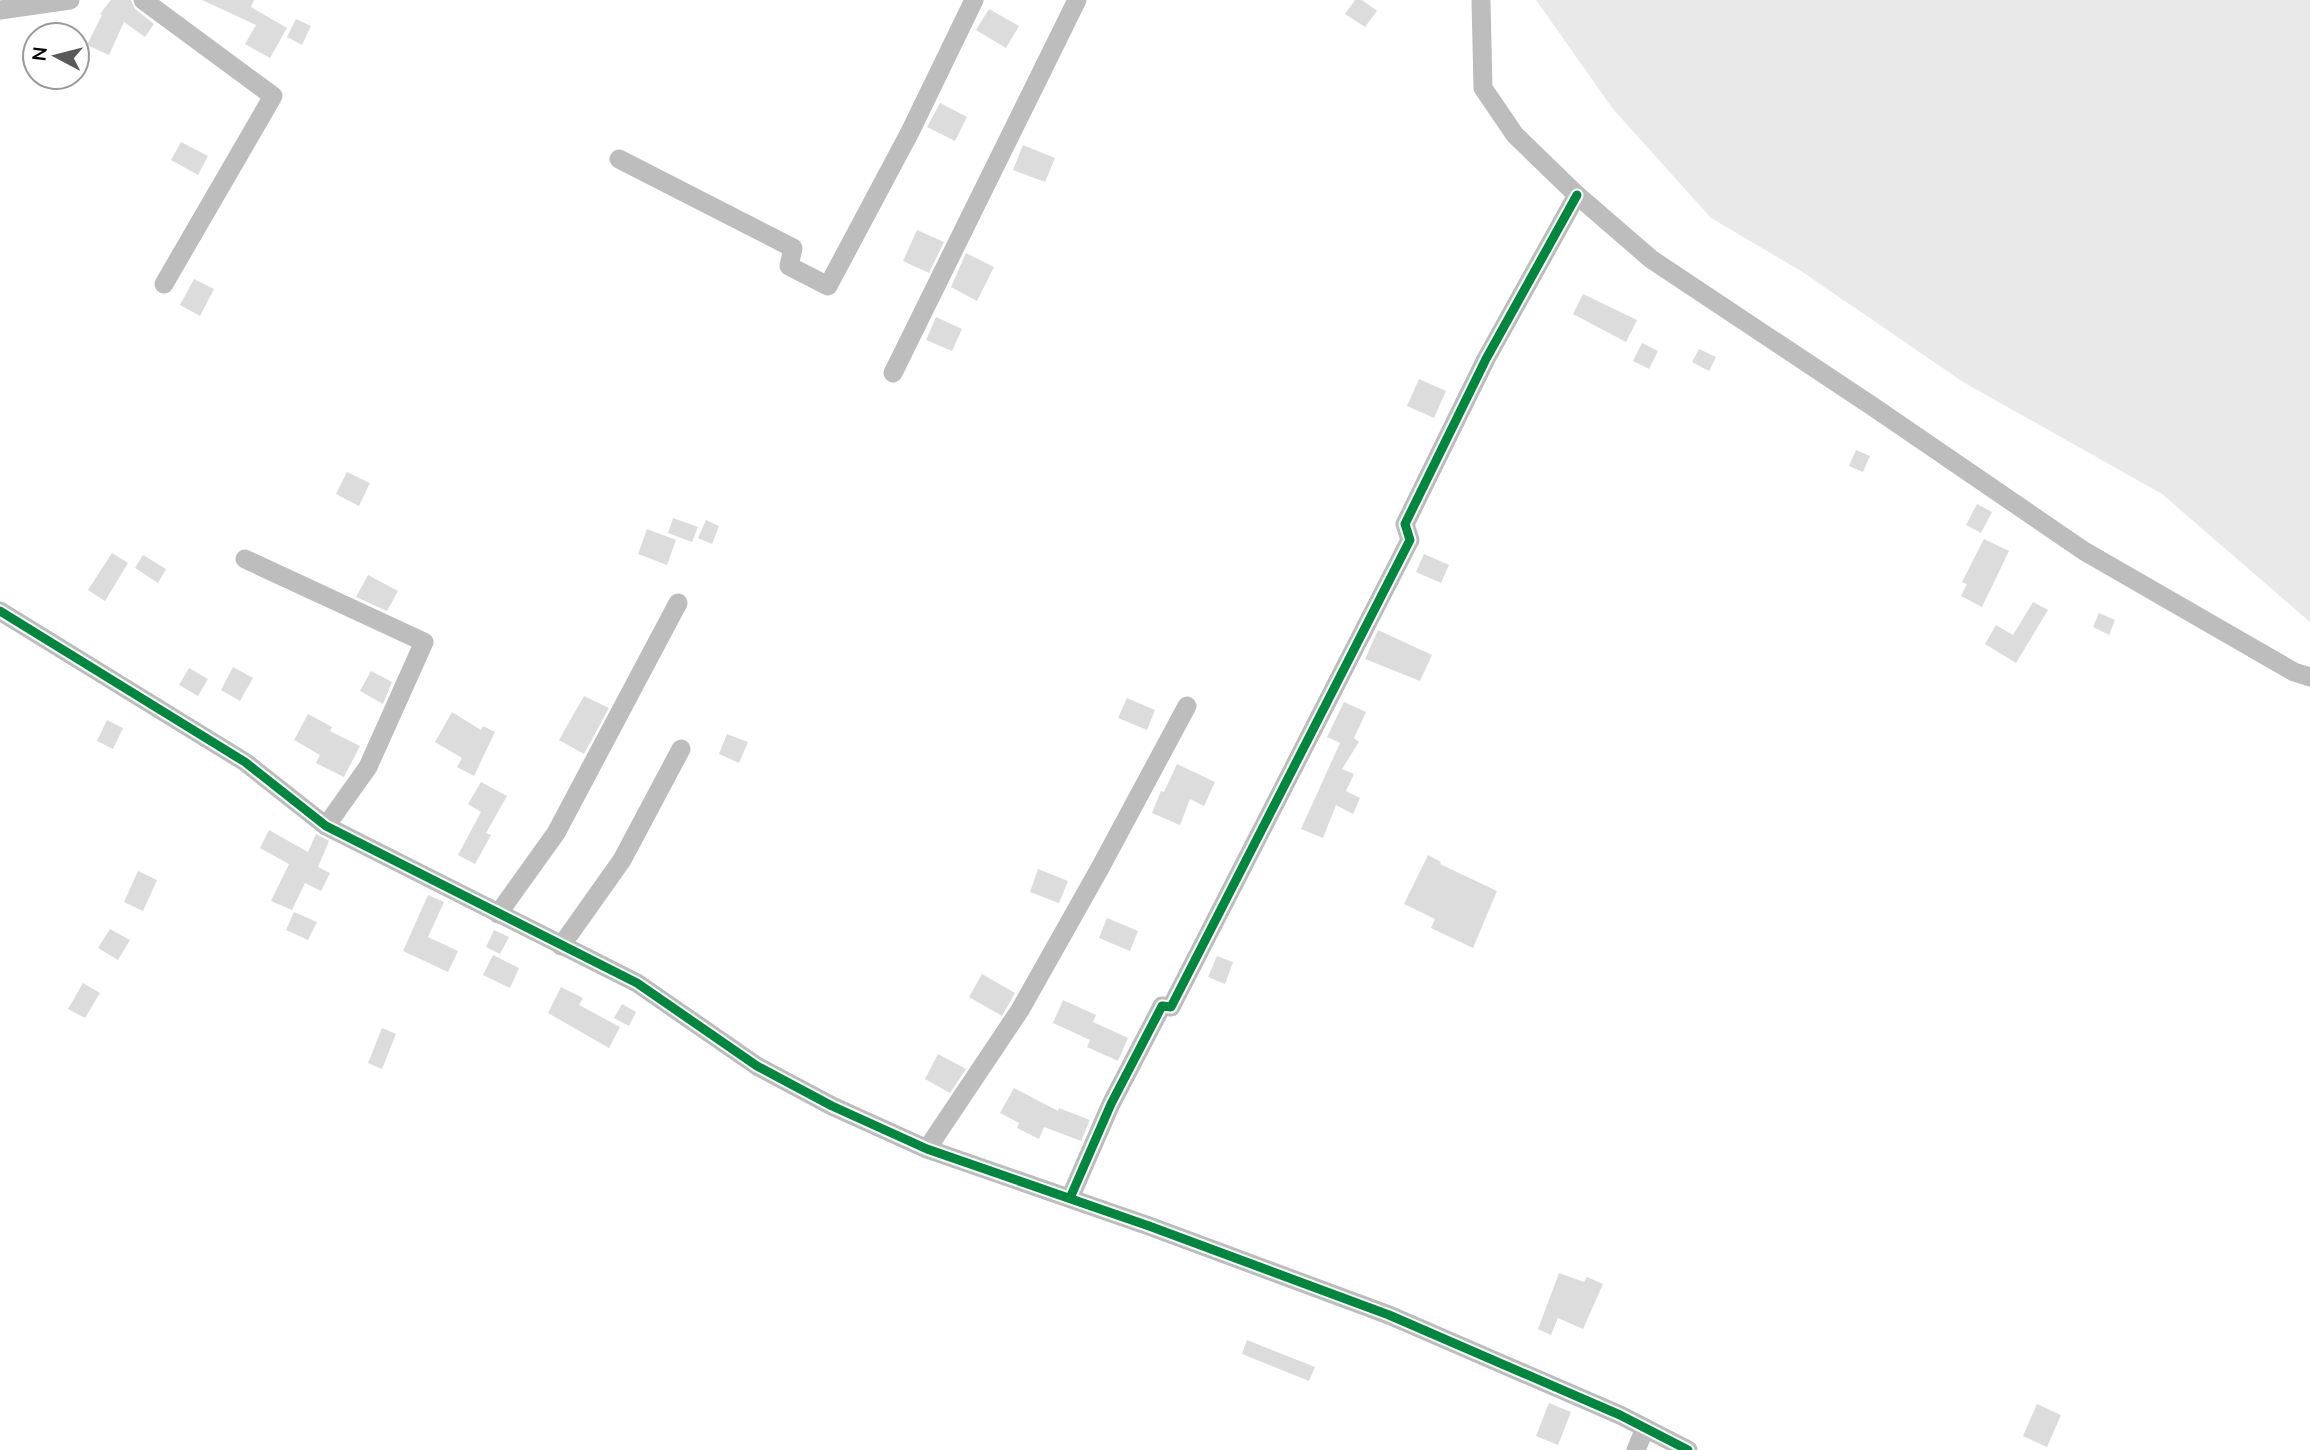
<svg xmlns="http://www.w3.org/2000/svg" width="2310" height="1450" font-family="'Nunito Sans',sans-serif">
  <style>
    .green { fill: #e9e9e9 }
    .building { fill: #dcdcdc }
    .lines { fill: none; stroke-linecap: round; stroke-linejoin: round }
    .minor { stroke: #bdbdbd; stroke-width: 19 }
    .cycleway-casing { stroke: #fff; stroke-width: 13 }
    .cycleway { stroke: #00873e; stroke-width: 9 }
  </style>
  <rect width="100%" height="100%" fill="#fff"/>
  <path class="green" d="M1536 0H2310V622L2162 494 1963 382 1801 271 1711 218 1613 109Z"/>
  <g class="building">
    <path d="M111 0H131L135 9 154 24 145 37 124 22 109 55 87 45 102 15 100 14Z"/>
    <path d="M202 0H254L251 7 287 28 270 58 245 44 256 25Z"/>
    <path d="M1355 0H1362L1377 11 1365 27 1345 14Z"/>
    <path d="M989 9 1019 26 1006 48 976 30Z"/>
    <path d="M296 19 311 26 302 45 287 37Z"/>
    <path d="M940 103 967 117 955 141 927 127Z"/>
    <path d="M181 142 208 156 198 175 171 160Z"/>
    <path d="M1023 145 1055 158 1045 182 1013 170Z"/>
    <path d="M917 230 944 242 929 273 903 261Z"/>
    <path d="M966 253 994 267 977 301 951 287Z"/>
    <path d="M194 279 214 289 200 316 180 305Z"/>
    <path d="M1583 294 1637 320 1626 342 1573 314Z"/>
    <path d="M936 317 962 329 952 351 926 340Z"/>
    <path d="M1642 343 1658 351 1649 369 1633 361Z"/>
    <path d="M1699 349 1716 357 1709 371 1692 362Z"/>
    <path d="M1419 379 1446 391 1434 418 1407 406Z"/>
    <path d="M1856 450 1870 456 1863 472 1849 466Z"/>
    <path d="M347 472 370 483 359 506 336 494Z"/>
    <path d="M1977 504 1992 512 1981 533 1966 525Z"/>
    <path d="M673 518 698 527 692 542 668 533Z"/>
    <path d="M706 520 719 526 712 544 698 538Z"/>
    <path d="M647 529 676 540 667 565 638 554Z"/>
    <path d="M1984 539 2009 551 1982 607 1961 596 1967 584 1962 582Z"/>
    <path d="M112 553 128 563 105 601 88 590Z"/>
    <path d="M1424 554 1449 565 1441 583 1416 572Z"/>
    <path d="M143 555 166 569 158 583 135 568Z"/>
    <path d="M368 575 398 591 387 611 356 597Z"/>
    <path d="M2033 602 2048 610 2016 663 1985 644 1996 625 2013 635Z"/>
    <path d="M2099 613 2115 620 2109 635 2093 627Z"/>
    <path d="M1378 630 1432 655 1420 681 1365 659Z"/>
    <path d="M233 667 253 678 240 701 221 690Z"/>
    <path d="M189 668 208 679 198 696 179 685Z"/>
    <path d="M371 671 392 682 383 704 360 691Z"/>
    <path d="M584 696 609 708 584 754 559 740Z"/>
    <path d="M1127 698 1155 710 1147 730 1118 718Z"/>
    <path d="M1344 702 1366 712 1354 738 1359 742 1342 769 1354 774 1346 791 1360 798 1353 814 1336 805 1323 838 1301 829 1340 743 1327 737Z"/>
    <path d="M452 712 481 730 483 726 495 732 474 776 457 767 462 758 435 742Z"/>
    <path d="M308 714 332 727 330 731 360 746 344 777 316 763 320 755 294 740Z"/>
    <path d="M107 720 123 728 113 749 97 741Z"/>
    <path d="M727 734 748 742 739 763 719 754Z"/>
    <path d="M1177 764 1215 782 1204 806 1190 799 1180 825 1152 813 1161 791 1164 792Z"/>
    <path d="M481 782 507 796 486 833 491 835 475 864 458 855 481 812 468 804Z"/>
    <path d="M269 830 308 852 316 834 329 841 318 867 330 873 321 891 305 883 292 910 271 901 289 864 260 848Z"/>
    <path d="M1428 855 1441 862 1440 864 1497 891 1473 948 1431 928 1435 919 1404 904Z"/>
    <path d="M1038 869 1068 881 1059 903 1030 892Z"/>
    <path d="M138 871 157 880 143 911 124 902Z"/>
    <path d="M428 895 444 902 428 937 458 951 448 972 403 951Z"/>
    <path d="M294 912 317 922 308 940 286 930Z"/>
    <path d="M1107 918 1138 931 1130 951 1099 938Z"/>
    <path d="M110 929 130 940 118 960 98 948Z"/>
    <path d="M494 930 509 937 500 954 486 947Z"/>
    <path d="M493 955 519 968 510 988 483 975Z"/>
    <path d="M1217 956 1233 962 1225 984 1208 977Z"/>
    <path d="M982 974 1015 993 1002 1016 969 997Z"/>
    <path d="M83 983 100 993 85 1018 68 1009Z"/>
    <path d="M561 987 583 998 579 1005 620 1027 609 1048 548 1013Z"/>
    <path d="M1063 1000 1096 1015 1093 1022 1128 1038 1118 1061 1087 1047 1090 1040 1053 1023Z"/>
    <path d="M622 1004 636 1012 629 1026 614 1018Z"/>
    <path d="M382 1028 396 1034 382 1069 368 1063Z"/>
    <path d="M938 1054 966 1069 950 1093 925 1079Z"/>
    <path d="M1014 1088 1058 1111 1059 1108 1090 1120 1081 1141 1044 1127 1039 1139 1017 1128 1019 1123 1000 1113Z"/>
    <path d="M1559 1273 1584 1282 1587 1277 1603 1284 1583 1329 1558 1318 1551 1335 1538 1329Z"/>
    <path d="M1247 1340 1315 1367 1309 1381 1242 1354Z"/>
    <path d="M1549 1403 1571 1412 1558 1445 1536 1436Z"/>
    <path d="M2037 1404 2061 1415 2047 1447 2023 1436Z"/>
  </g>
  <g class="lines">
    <g class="minor">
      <path d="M143 0 273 96 164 284"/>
      <path d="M1481 0 1483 88 1515 135 1577 195 1651 259 1875 408 2084 551 2294 672 2310 677"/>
      <path d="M0 10 70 0"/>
      <path d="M619 159 793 248 789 266 828 286 910 132 974 0"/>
      <path d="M893 373 1077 0"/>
      <path d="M245 559 424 642 368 767 326 826"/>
      <path d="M0 611 245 762 326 826 637 983 757 1066 832 1106 927 1149 1149 1226 1389 1315 1620 1415 1688 1450"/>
      <path d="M498 914 556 833 678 603"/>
      <path d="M561 946 622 860 681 749"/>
      <path d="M927 1149 1020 1010 1100 868 1187 706"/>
      <path d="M1070 1198 1111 1104 1162 1006 1171 1007 1410 540 1405 524 1486 359 1577 195"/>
      <path d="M1636 1450 1645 1428"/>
    </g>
    <g class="cycleway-casing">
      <g id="cycleway">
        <path d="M0 611 245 762 326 826 637 983 757 1066 832 1106 927 1149 1149 1226 1389 1315 1620 1415 1688 1450"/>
        <path d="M1070 1198 1111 1104 1162 1006 1171 1007 1410 540 1405 524 1486 359 1577 195"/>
      </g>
    </g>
    <use href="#cycleway" class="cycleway"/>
  </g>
  <g transform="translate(56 56) rotate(277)"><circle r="33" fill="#ffffff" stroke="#999999" stroke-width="2"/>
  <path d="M0-5L12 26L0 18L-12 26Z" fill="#595959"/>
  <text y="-10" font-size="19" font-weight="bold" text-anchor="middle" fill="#000000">N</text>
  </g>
</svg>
